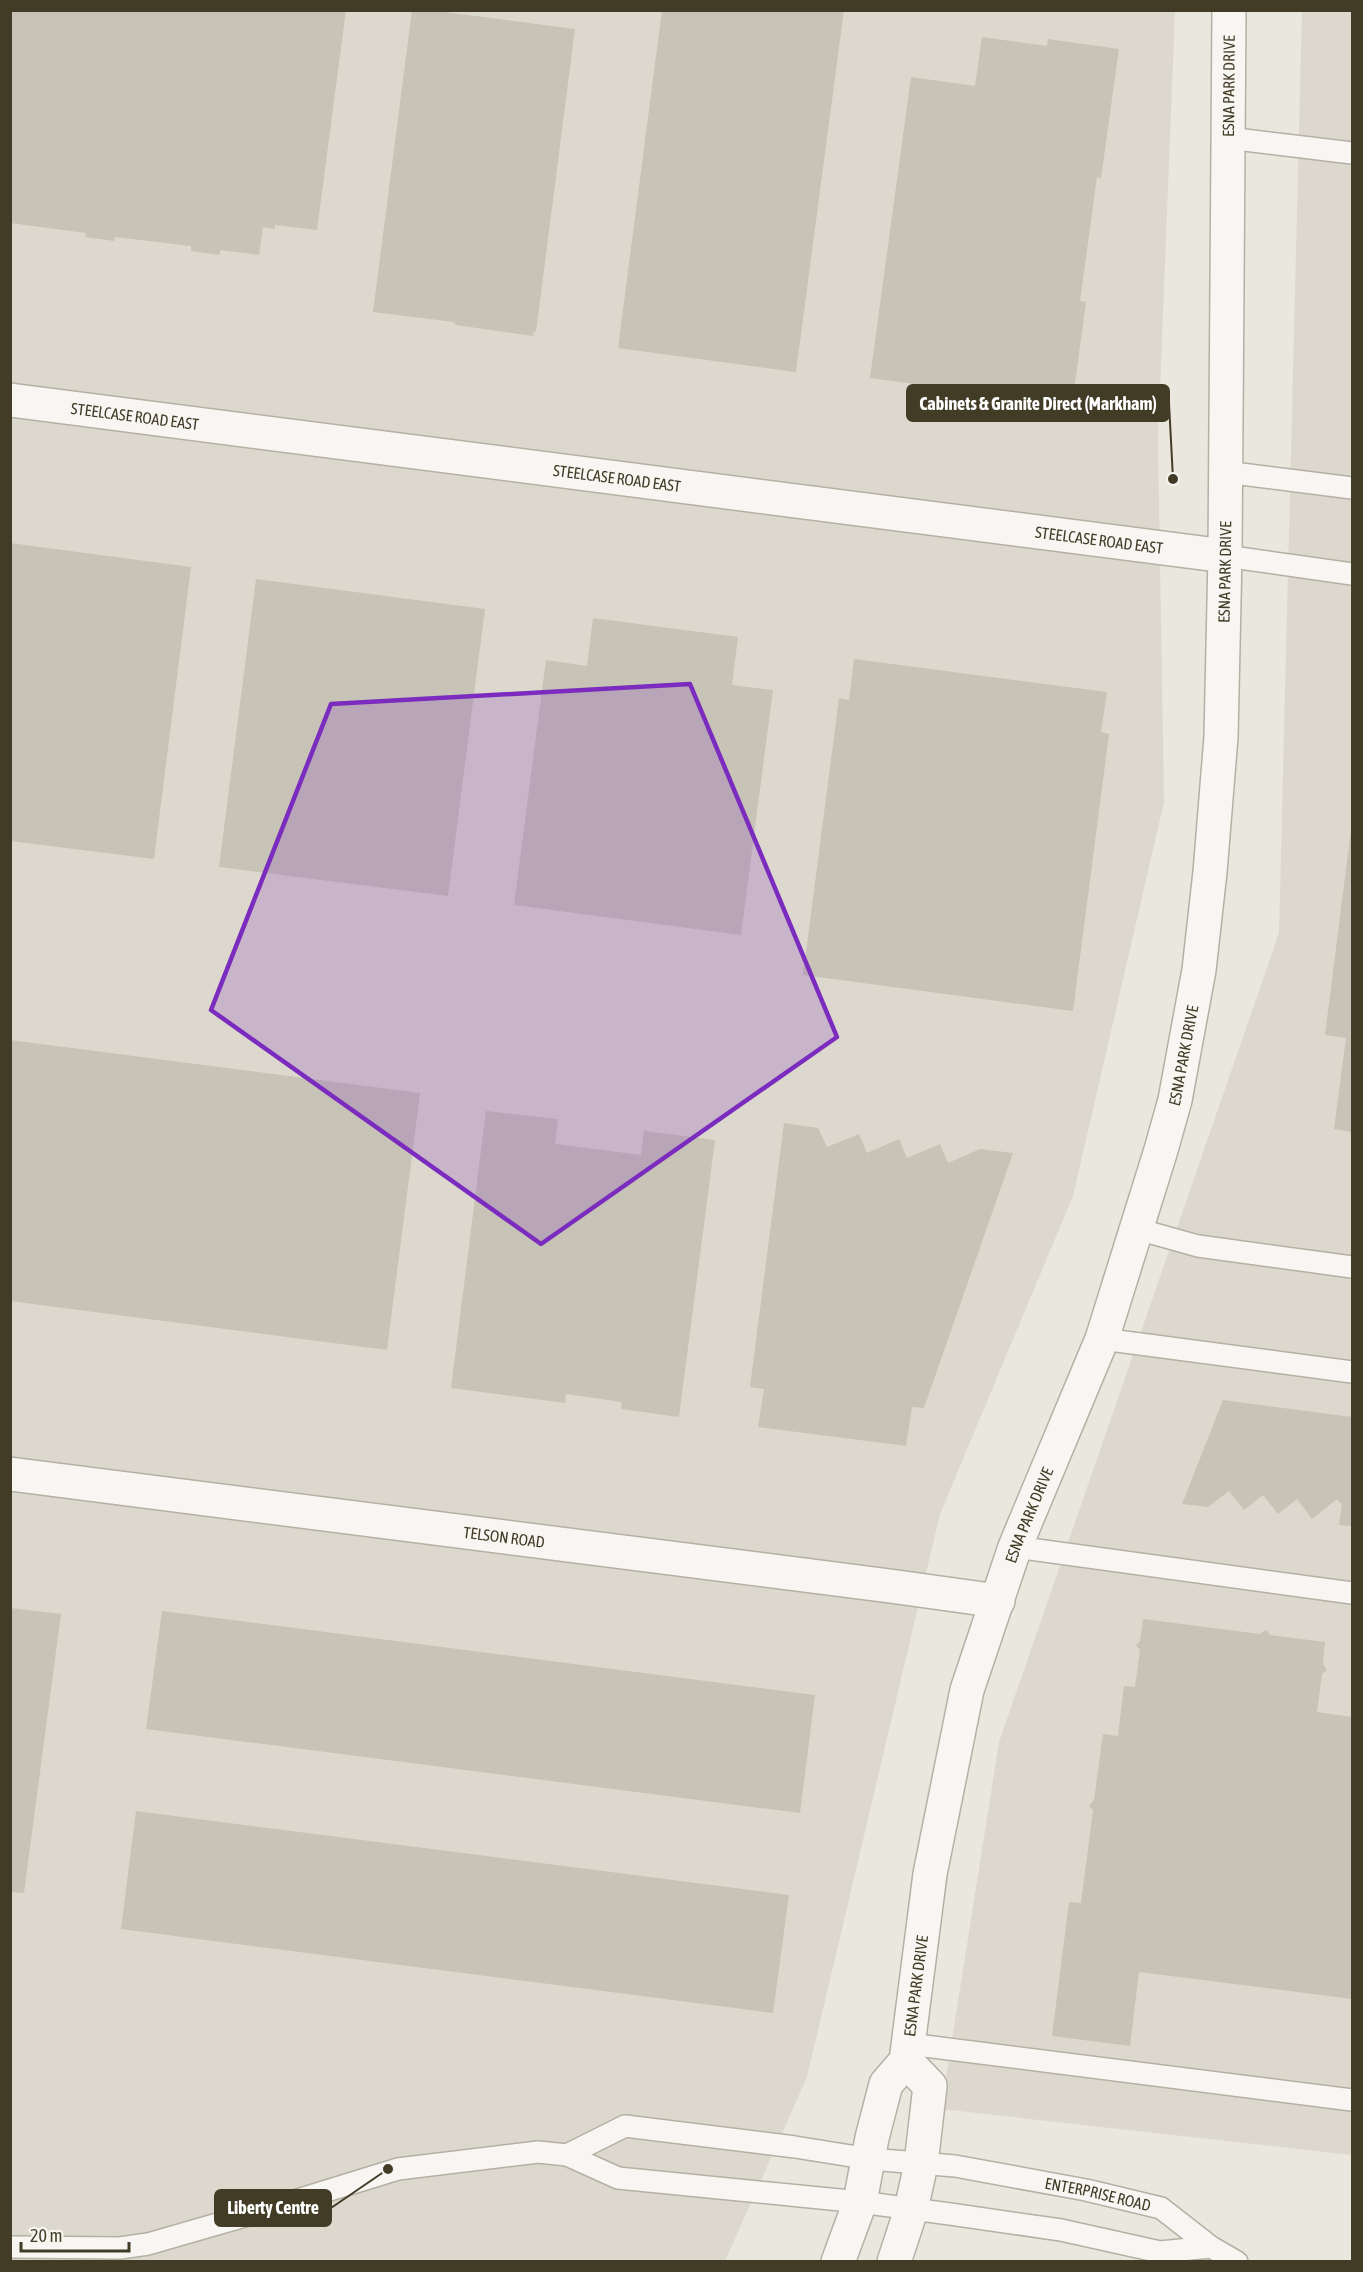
<svg xmlns="http://www.w3.org/2000/svg" width="1363" height="2272" font-family="'Asap Condensed',sans-serif">
  <style>
    .built { fill: #dcd8cd }
    .building { fill: #c7c3b6 }
    .lines { fill: none; stroke-linecap: round; stroke-linejoin: round }
    .service-casing { stroke: #b4b0a4; stroke-width: 24 }
    .minor-casing { stroke: #b4b0a4; stroke-width: 36 }
    .tertiary-casing { stroke: #b4b0a4; stroke-width: 36 }
    .service { stroke: #f8f6f2; stroke-width: 21 }
    .minor { stroke: #f8f6f2; stroke-width: 33 }
    .tertiary { stroke: #f8f6f2; stroke-width: 33 }
    .marked { fill: #7b2cbf; fill-opacity: 0.2; stroke: #7b2cbf; stroke-width: 4.5; stroke-linejoin: round }
    .labels { text-anchor: middle; stroke-width: 4.5; stroke-linejoin: round; paint-order: stroke }
    .street-label { font-size: 16px; fill: #423c27; stroke: #f7f5ef }
    .leader { fill: none; stroke: #423c27; stroke-width: 2 }
    .callout-dot { fill: #423c27; stroke: #f7f5ef; stroke-width: 2 }
    .callout { fill: #423c27; stroke: #423c27; stroke-width: 2 }
    .callout-label { font-size: 18px; text-anchor: middle; font-weight: bold; fill: #fff }
  </style>
  <rect width="100%" height="100%" fill="#eae7df"/>
  <g class="built">
    <path d="M11 11H1175L1158 440 1164 802 1073 1196 940 1514 807 2077 725 2261 11 2262Z"/>
    <path d="M1302 11H1352V2155L941 2109 999 1742 1279 933Z"/>
  </g>
  <g class="building">
    <path d="M10 10H346L317 230 275 225V229L263 227 259 255 220 250V255L191 251V246L115 237 114 241 85 237 86 233 10 223Z"/>
    <path d="M412 10H430L575 29 536 332 534 331 533 336 456 325 454 322 373 312Z"/>
    <path d="M662 10H844L796 372 618 348Z"/>
    <path d="M982 37 1047 46 1048 39 1119 49 1101 178 1097 177 1080 301 1086 302 1072 405 870 378 911 77 975 86Z"/>
    <path d="M10 543 191 567 154 859 10 841Z"/>
    <path d="M256 579 485 609 448 896 219 867Z"/>
    <path d="M593 618 738 637 732 685 773 690 741 935 514 905 546 660 587 666Z"/>
    <path d="M854 659 1107 692 1101 732 1109 734 1073 1011 803 975 839 698 849 700Z"/>
    <path d="M1351 830H1352V1132L1334 1129 1346 1038 1325 1035Z"/>
    <path d="M10 1040 420 1093 387 1350 10 1301Z"/>
    <path d="M486 1111 558 1119 555 1144 641 1155 644 1131 715 1140 679 1417 621 1409 622 1402 566 1394 565 1403 451 1388Z"/>
    <path d="M784 1123 818 1128 827 1147 859 1134 867 1153 899 1139 907 1158 940 1144 948 1163 980 1149 1013 1153 924 1408 912 1407 906 1446 758 1427 764 1389 750 1387Z"/>
    <path d="M1223 1400 1352 1417V1526L1339 1525 1342 1505 1337 1499 1312 1519 1297 1499 1278 1514 1263 1495 1244 1510 1229 1491 1208 1507 1182 1504Z"/>
    <path d="M10 1608 61 1614 24 1893 10 1892Z"/>
    <path d="M162 1611 815 1695 800 1813 146 1729Z"/>
    <path d="M1143 1619 1260 1634 1266 1630 1270 1635 1325 1642 1323 1664 1327 1670 1322 1674 1317 1712 1352 1717V1999L1139 1972 1130 2046 1052 2036 1069 1902 1081 1903 1093 1810 1089 1806 1094 1800 1103 1734 1118 1736 1124 1686 1135 1687 1140 1650 1136 1645 1140 1641Z"/>
    <path d="M136 1811 789 1895 773 2013 121 1929Z"/>
  </g>
  <g class="lines">
    <g class="service-casing">
      <g id="service">
        <path d="M1228 138 1352 153"/>
        <path d="M1225 472 1352 488"/>
        <path d="M1225 556 1352 574"/>
        <path d="M1137 1229 1198 1246 1352 1267"/>
        <path d="M1102 1339 1352 1372"/>
        <path d="M1015 1547 1352 1593"/>
        <path d="M909 2044 1352 2100"/>
        <path id="s1" d="M567 2155 625 2126 795 2147 870 2159 955 2166 1086 2190 1161 2208 1211 2247 1237 2262"/>
        <path d="M10 2247 120 2248 148 2244 252 2214 398 2169 538 2152 567 2155 618 2178 860 2202 950 2214 1061 2230 1160 2252 1211 2247"/>
      </g>
    </g>
    <g class="minor-casing">
      <g id="minor">
        <path id="s2" d="M10 400 1225 556"/>
        <path id="s3" d="M10 1474 890 1586 998 1601"/>
      </g>
    </g>
    <g class="tertiary-casing">
      <g id="tertiary">
        <path id="s4" d="M838 2262 860 2202 872 2138 886 2084 906 2061 930 1874 967 1690 1015 1547 1102 1339 1161 1150 1175 1100 1199 970 1210 872 1221 737 1225 556 1229 10"/>
        <path d="M894 2262 911 2210 921 2164 930 2086 906 2061"/>
      </g>
    </g>
    <use href="#service" class="service"/>
    <use href="#minor" class="minor"/>
    <use href="#tertiary" class="tertiary"/>
  </g>
  <path class="marked" d="M690 684 837 1037 541 1244 211 1010 331 704Z"/>
  <g class="labels">
    <g class="street-label">
      <text dy="6" stroke="none"><textPath href="#s4" startOffset="2235">ESNA PARK DRIVE</textPath></text>
      <text dy="6" stroke="none"><textPath href="#s2" startOffset="126">STEELCASE ROAD EAST</textPath></text>
      <text dy="6" stroke="none"><textPath href="#s2" startOffset="612">STEELCASE ROAD EAST</textPath></text>
      <text dy="6" stroke="none"><textPath href="#s2" startOffset="1098">STEELCASE ROAD EAST</textPath></text>
      <text dy="6" stroke="none"><textPath href="#s4" startOffset="1749">ESNA PARK DRIVE</textPath></text>
      <text dy="6" stroke="none"><textPath href="#s4" startOffset="1263">ESNA PARK DRIVE</textPath></text>
      <text dy="6" stroke="none"><textPath href="#s4" startOffset="777">ESNA PARK DRIVE</textPath></text>
      <text dy="6" stroke="none"><textPath href="#s3" startOffset="498">TELSON ROAD</textPath></text>
      <text dy="6" stroke="none"><textPath href="#s4" startOffset="291">ESNA PARK DRIVE</textPath></text>
      <text dy="6" stroke="none"><textPath href="#s1" startOffset="543">ENTERPRISE ROAD</textPath></text>
    </g>
  </g>
  <path class="leader" d="M1173 479L1169 403M388 2169L331 2208"/>
  <g class="callout-dot">
    <circle cx="1173" cy="479" r="6"/>
    <circle cx="388" cy="2169" r="6"/>
  </g>
  <g class="callout">
    <rect x="907" y="385" width="262" height="36" rx="6"/>
    <rect x="215" y="2190" width="116" height="36" rx="6"/>
  </g>
  <g class="callout-label">
    <text x="1038" y="410">Cabinets &amp; Granite Direct (Markham)</text>
    <text x="273" y="2214">Liberty Centre</text>
  </g>
  <rect width="1363" height="2272" fill="none" stroke="#423c27" stroke-width="24"/>
  <path d="M21 2242v9h108v-9" fill="none" stroke="#423c27" stroke-width="3"/>
  <text x="30" y="2242" font-size="18" fill="#423c27" stroke="#f7f5ef" stroke-width="4.5" paint-order="stroke">20 m</text>
</svg>
